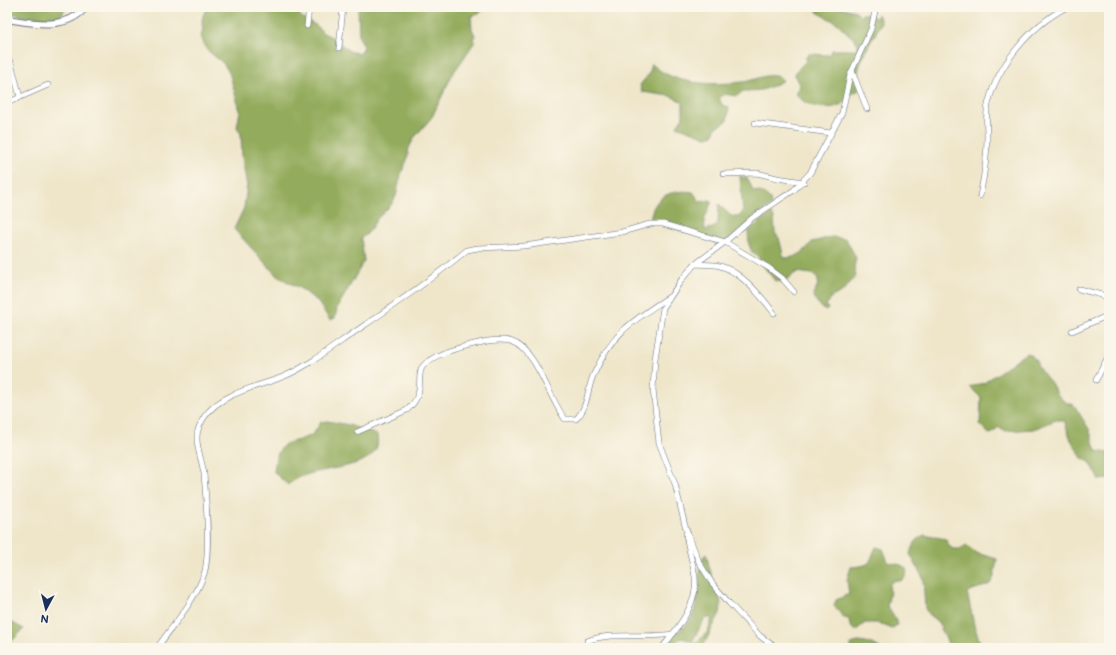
<svg xmlns="http://www.w3.org/2000/svg" width="1116" height="655" font-family="'Balsamiq Sans',sans-serif">
  <style>
    .forest { fill: #93ab5c; stroke: #576d5d }
    .lines { fill: none; stroke-linecap: round; stroke-linejoin: round }
    .minor-casing { stroke: #656f84; stroke-width: 6 }
    .major-casing { stroke: #656f84; stroke-width: 8 }
    .minor { stroke: #fff; stroke-width: 5 }
    .major { stroke: #fff; stroke-width: 6 }
  </style>
  <rect width="100%" height="100%" fill="#fbf7ec"/>
  <filter id="ink" filterUnits="userSpaceOnUse"><feTurbulence type="fractalNoise" baseFrequency=".025" numOctaves="2"/><feDisplacementMap in="SourceGraphic" scale="8" xChannelSelector="R" yChannelSelector="G"/><feConvolveMatrix kernelMatrix="1 2 1 2 8 2 1 2 1" color-interpolation-filters="sRGB"/></filter>
  <filter id="wash" filterUnits="userSpaceOnUse"><feTurbulence type="fractalNoise" baseFrequency=".012" numOctaves="4" result="noise"/><feDisplacementMap in="SourceGraphic" scale="16" xChannelSelector="R" yChannelSelector="G"/><feGaussianBlur stdDeviation="0.9" result="paint"/><feColorMatrix in="noise" values="0 0 0 0 0 0 0 0 0 0 0 0 0 0 0 0 0 1.4 0 .05"/><feComposite in="paint" operator="in"/></filter>
  <g filter="url(#wash)">
    <rect width="100%" height="100%" fill="#efe6ca"/>
    <g class="forest">
      <path d="M7 7H66L62 15C49 24 20 17 7 11Z"/>
      <path d="M209 7H292L296 9 301 17 317 26 323 33 334 38 349 51 359 54 362 51 364 46 359 37 358 7H485L479 14 471 16 472 29 475 35 474 43 452 75 432 117 414 138 409 148 407 160 401 174 396 196 391 205 377 219 367 234 361 238 364 261 337 308 335 318 330 320 317 301 303 290 277 276 234 229 244 208 247 186 242 157 241 134 237 127 240 111 229 72 223 63 207 50 200 36 203 30C201 20 202 14 209 7Z"/>
      <path d="M818 7H838L856 11 860 17 862 14H870L876 19 878 14 881 22C872 43 852 66 859 90 856 92 853 93 851 95 848 99 847 102 842 104 828 112 803 107 795 92L800 87 795 76 796 71 806 61V57L809 54 829 55 832 50H857L858 43 837 23 817 12Z"/>
      <path d="M652 64C674 86 714 85 743 82 758 80 770 70 783 80 768 90 760 91 743 91L737 96 724 94 719 98 722 105 729 107 727 121 715 128 713 135 706 137 677 126 683 117V102L670 96 642 92 640 85 649 74Z"/>
      <path d="M740 176 748 179 753 191C762 192 771 195 771 205L718 248 714 241 650 220C653 197 670 189 693 192L700 202 710 200 712 201 704 220 705 230 713 228 718 223 719 204 731 216 738 217 743 212Z"/>
      <path d="M771 213 774 218 775 233 779 238 784 258C798 258 804 252 812 242L832 237 846 239 856 258 854 268 856 276 843 291 830 298 829 302 826 304 828 309 825 311 816 301 813 294 817 288 818 279 812 274 797 272 783 282 775 281 761 263 758 256 752 252 749 245 748 231Z"/>
      <path d="M1026 353 1029 354 1037 361V366L1051 383 1057 394 1065 402 1074 405 1089 429 1096 451 1109 453V479L1098 480C1100 475 1092 469 1090 462L1082 458 1071 440 1064 420H1056L1034 429 1004 431 998 427 993 433 989 434 980 425 981 398 970 387 984 383Z"/>
      <path d="M327 421 349 425 377 435C385 476 308 462 288 485L274 472C278 436 288 447 311 435 315 433 318 426 321 422Z"/>
      <path d="M924 535 946 539 948 545 953 549H961L966 545 976 553 997 559C992 591 993 582 967 592L974 625 982 648H950L938 622 928 614 925 608 923 578 910 554C913 545 915 540 924 535Z"/>
      <path d="M876 547 883 549 888 562 901 565 907 569 906 576 901 581 894 580 889 585 890 592 887 606 895 618 897 625 891 629 879 623H865L855 631 850 626 849 619 844 618 834 606 836 600 849 594 847 580 851 567C873 565 868 564 876 547Z"/>
      <path d="M706 554 713 581 720 597 721 606 720 613 702 648H690L708 632 712 618H705L692 642 683 638 677 640 671 648H660C666 636 679 633 688 623 699 610 699 576 701 559Z"/>
      <path d="M7 620 24 629 7 646Z"/>
      <path d="M858 642 872 644 880 648H851V644Z"/>
    </g>
  </g>
  <g filter="url(#ink)">
    <g class="lines">
      <g class="minor-casing">
        <g id="minor">
          <path d="M307 26 309 7"/>
          <path d="M339 48 343 7"/>
          <path d="M7 57 11 63 20 97"/>
          <path d="M852 71 867 109"/>
          <path d="M7 103 48 85"/>
          <path d="M755 123 831 133"/>
          <path d="M723 174 757 173 777 178 804 182"/>
          <path d="M980 196C984 177 987 158 987 138 987 129 986 119 987 110 994 68 1030 26 1067 7"/>
          <path d="M695 264C703 265 712 264 720 266 740 271 762 297 774 313"/>
          <path d="M1079 289 1109 297"/>
          <path d="M1072 331 1109 315"/>
          <path d="M1096 380 1109 355"/>
          <path d="M357 432 407 410C427 393 415 375 423 366 434 354 455 349 470 345 482 342 501 337 513 342 536 350 550 400 565 419H576C588 408 587 390 593 376 612 333 631 322 669 297"/>
          <path d="M587 641C614 631 644 639 673 634"/>
          <path d="M157 648C173 625 195 601 204 574 211 553 206 498 204 474 202 459 193 441 199 427 212 393 257 388 285 376 312 364 335 345 359 329 396 304 432 279 467 250L478 248 524 246 622 232 650 224H663L725 242 769 268 782 278 794 292"/>
          <path d="M662 648C677 629 699 603 695 577 693 562 688 549 686 534"/>
          <path d="M776 648 760 636 729 603 712 583 699 562 685 526 675 484 659 443 653 389 655 359 663 308 682 279 694 265 725 242 752 218 794 190 810 173 842 113 850 75 871 29 876 7"/>
        </g>
      </g>
      <g class="major-casing">
        <path id="major" d="M7 19C34 23 66 31 86 7"/>
      </g>
      <use href="#minor" class="minor"/>
      <use href="#major" class="major"/>
    </g>
  </g>
  <rect width="1116" height="655" fill="none" stroke="#fbf7ec" stroke-width="24"/>
  <g transform="translate(46 609) rotate(187)" stroke="#fbf7ec" stroke-width="3" paint-order="stroke">
  <path d="M0-3L7 15L0 10L-7 15Z" fill="#1b2f5e"/>
  <text y="-6" font-size="11" font-weight="bold" text-anchor="middle" fill="#1b2f5e">N</text>
  </g>
</svg>
